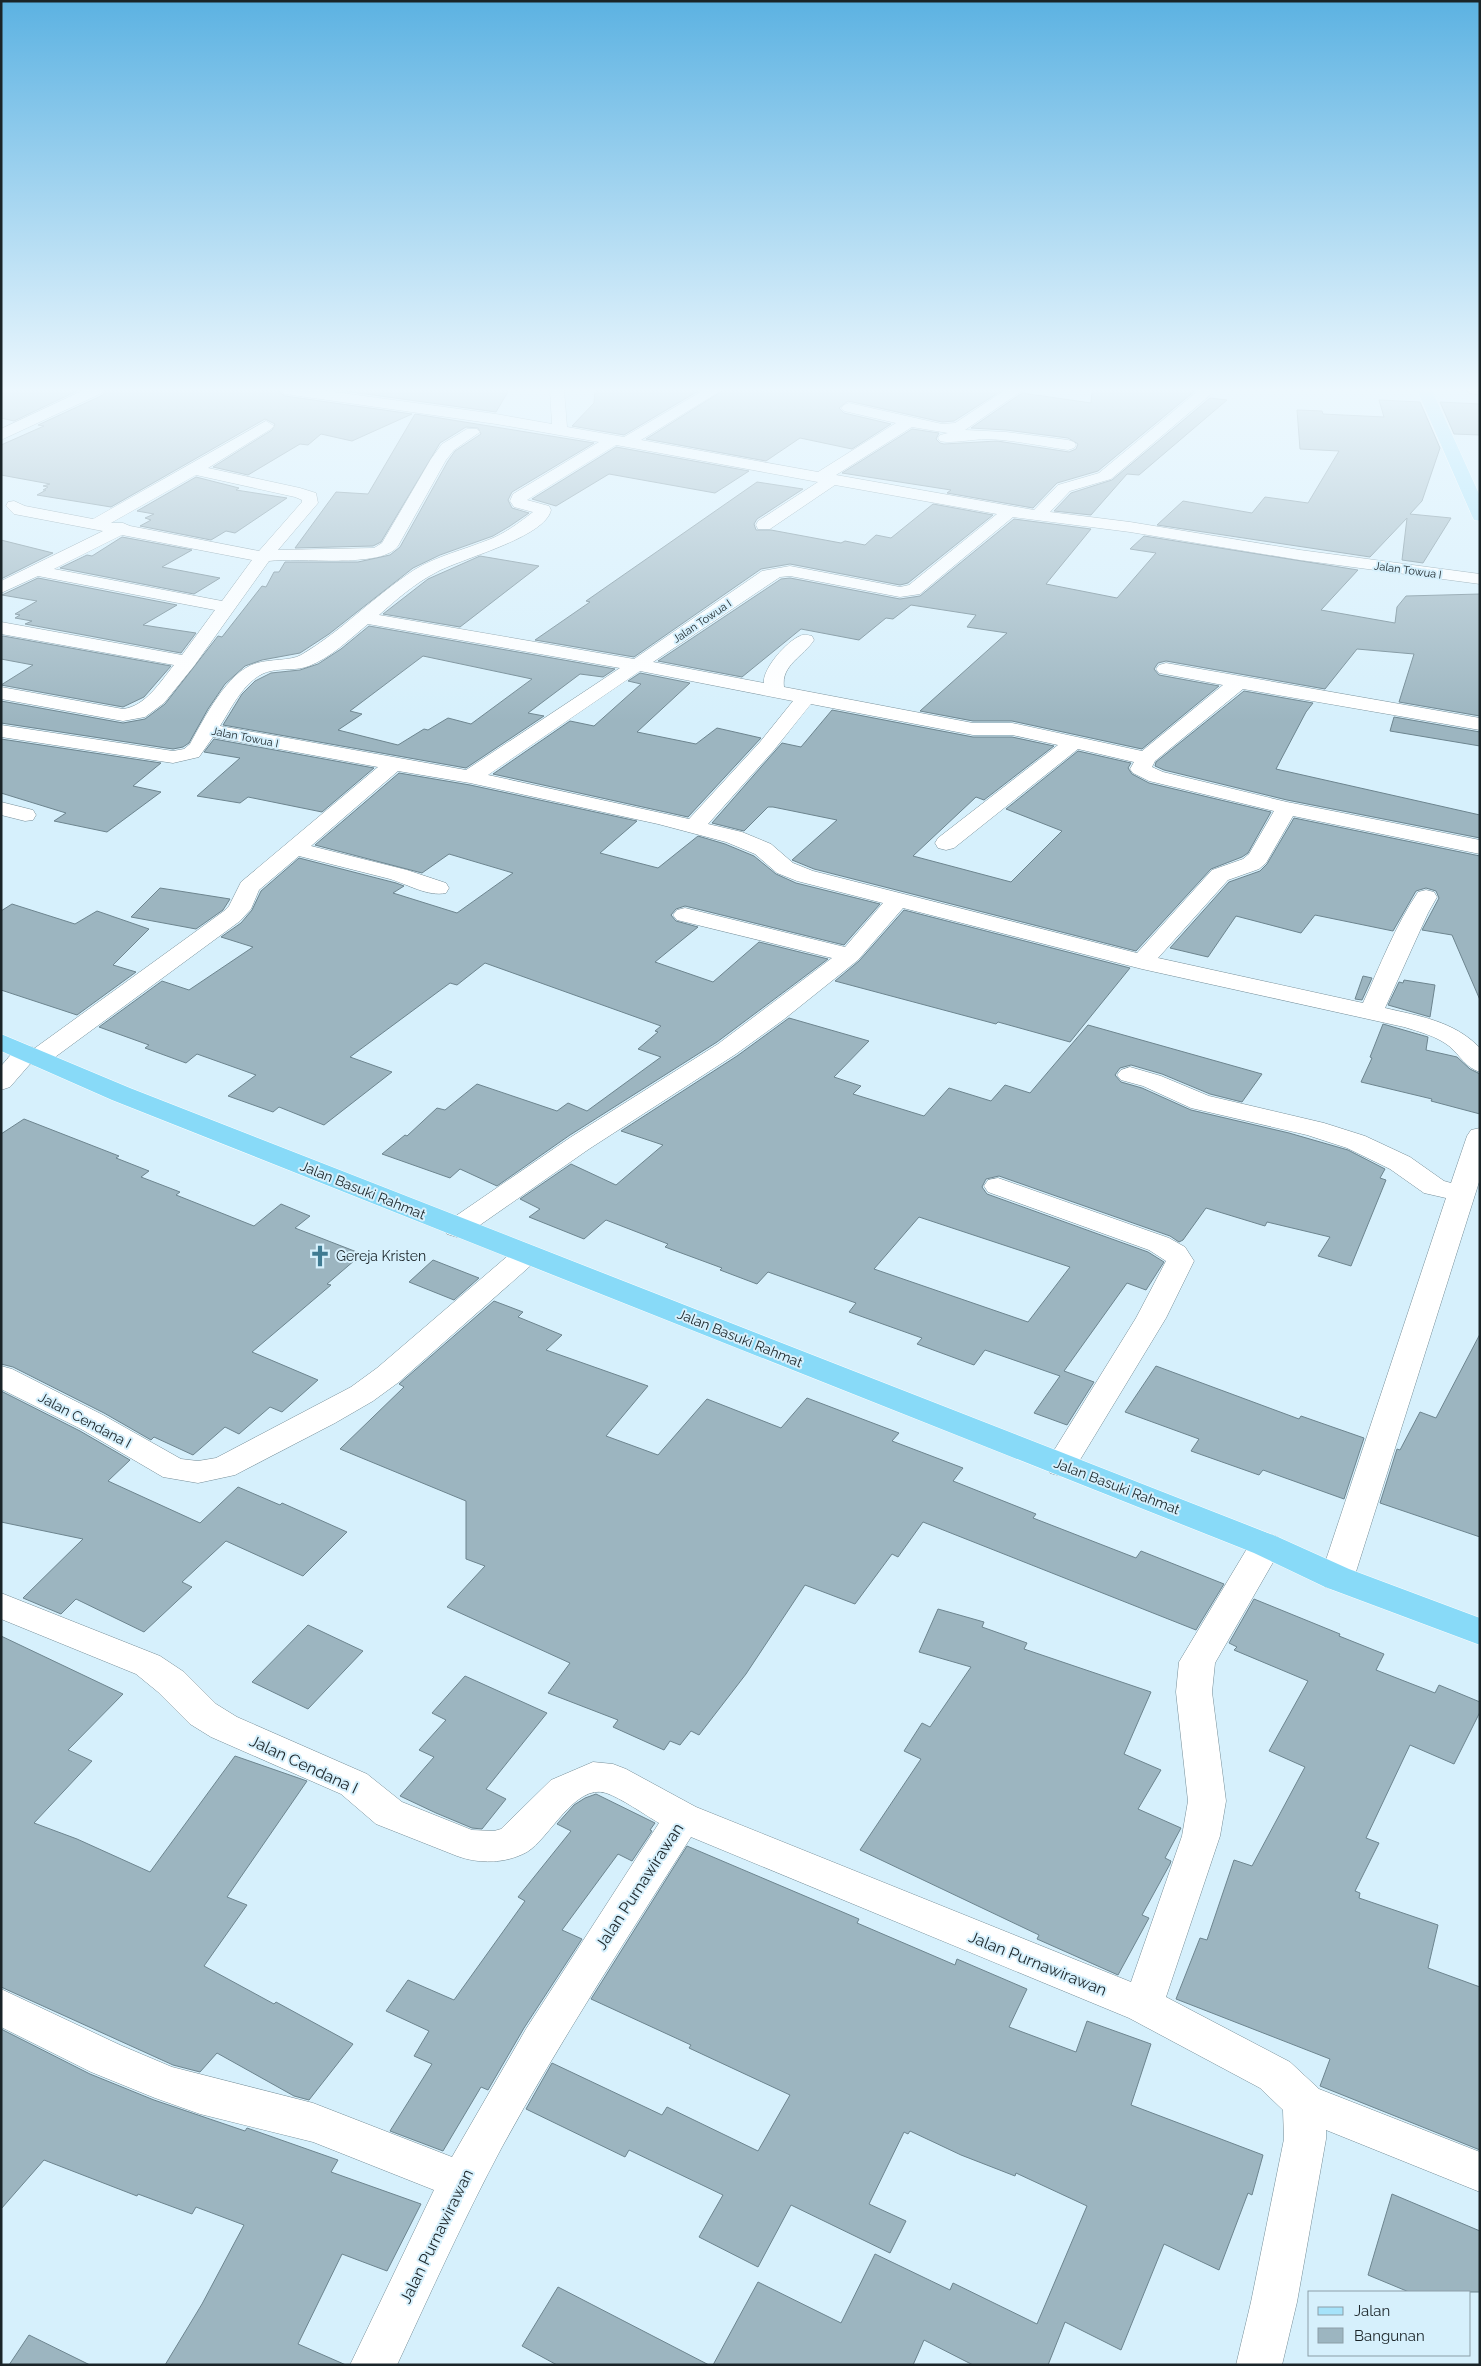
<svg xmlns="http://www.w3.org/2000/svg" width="1481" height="2366" font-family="Raleway,sans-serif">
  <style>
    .building { fill: #9cb5c0; stroke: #6d858f; fill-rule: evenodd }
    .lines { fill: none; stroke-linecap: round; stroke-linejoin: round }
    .minor-casing { stroke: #768e98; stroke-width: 1 }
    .tertiary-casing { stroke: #768e98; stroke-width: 1 }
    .primary-casing { stroke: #fff; stroke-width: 1 }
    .trunk-casing { stroke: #fff; stroke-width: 1 }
    .minor { fill: #fff; fill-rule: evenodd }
    .tertiary { fill: #fff; fill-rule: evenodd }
    .primary { fill: #a6e3fa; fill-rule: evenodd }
    .trunk { fill: #88daf8; fill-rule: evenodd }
    .labels { text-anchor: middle; stroke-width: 4; stroke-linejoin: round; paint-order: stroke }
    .far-street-label { font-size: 11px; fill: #1a2428; stroke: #d6f0fc }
    .street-label { font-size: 14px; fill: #1a2428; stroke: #d6f0fc }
    .poi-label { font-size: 14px; fill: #1a2428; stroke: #d6f0fc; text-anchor: start }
    .near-street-label { font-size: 16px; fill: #1a2428; stroke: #d6f0fc }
  </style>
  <rect width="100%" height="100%" fill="#d6f0fc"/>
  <g class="building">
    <path d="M1 390H79L14 421 1 418Z"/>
    <path d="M106 390H276L285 396 412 414 352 441 321 434 308 445 300 444 248 475 213 467 272 430 275 424 265 419 111 507 37 495 46 490H43L48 487 43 486 50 484 1 475V445L44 426 38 425 103 395Z"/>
    <path d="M337 390H509L496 412Z"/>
    <path d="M595 390H700L624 435 572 426 594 403Z"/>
    <path d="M724 390H1000L1001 391 954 421 942 422 848 401 839 408 844 413 891 424 852 449 800 438 766 461 646 439Z"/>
    <path d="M1092 390H1196L1098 471 1057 483 1033 508 947 493 951 490 842 473 912 429 939 433 936 439 940 443 944 444 997 441 1069 452 1076 449 1078 444 1068 438 1006 430 971 428 1022 393 1091 403Z"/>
    <path d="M1210 398 1227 400 1139 475 1127 474 1091 515 1054 511 1071 493 1112 480Z"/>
    <path d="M1379 400 1420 402 1440 448 1422 501 1410 514 1451 518 1423 563 1402 560 1407 518 1370 557 1157 525 1183 501 1252 513 1265 497 1308 503 1339 451 1300 449 1297 410 1322 411 1323 414 1384 417Z"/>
    <path d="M1440 402 1480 404V435L1454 434Z"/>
    <path d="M415 414 594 443 512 492 508 500 512 508 529 513 510 526 493 536 440 555 413 568 329 634 300 653 262 660 245 666 225 684 208 709 189 743 183 747 173 749 1 723V701L123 723 145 719 165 704 218 636 222 637 262 586 266 587 274 572H279L285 562H358L390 555 400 547 448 461 455 451 481 434 478 428 466 427 440 443 381 542 373 546 295 548 336 492 368 494Z"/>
    <path d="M616 447 749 471 715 493 609 474 556 506 532 499Z"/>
    <path d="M196 477 239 488 236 490 287 498 235 533 226 531 211 540 140 526 151 520 145 518 154 514 137 511Z"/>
    <path d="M757 482 803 489 757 519 754 524 756 530H771L841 543 845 541 865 545 876 535 891 538 933 504 993 515 908 583 900 585 790 564 761 569 634 657 535 640 590 602 586 601Z"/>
    <path d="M1014 519 1091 529 1046 584 1117 598 1156 553 1130 549 1144 536 1358 570 1321 610 1395 623 1397 607 1406 596 1480 594V716L1399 702 1414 654 1357 649 1325 689 1166 661 1158 663 1154 669 1159 675 1219 686 1142 749 1012 721H973L920 711 1007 633 967 627 976 615 911 605 893 619 886 618 859 640 801 629 742 677 658 661 781 579 790 578 900 599 920 596Z"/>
    <path d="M122 537 192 550 162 567 220 578 194 594 60 568 87 555 92 556Z"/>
    <path d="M1 540 53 553 1 579Z"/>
    <path d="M480 556 539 566 460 627 383 614 428 579Z"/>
    <path d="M38 578 177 605 143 625 196 633 181 653 25 624 32 621 15 618 20 615 15 614 37 601 2 595Z"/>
    <path d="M369 626 615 669 603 677 580 674 528 713 544 716 466 768 223 725 242 694 255 681 271 673 300 670 318 664 341 649ZM423 656 532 679 471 724 448 718 428 730 424 729 398 745 338 730 362 714 350 711Z"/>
    <path d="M3 636 171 666 144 697 123 707 1 685 33 665 1 659V637Z"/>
    <path d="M640 673 690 683 637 732 696 744 717 728 761 738 688 817 493 774 570 721 594 726 641 684 628 681Z"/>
    <path d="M1244 691 1313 703 1306 712 1276 769 1480 815V838L1287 800 1164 770 1155 766 1156 762Z"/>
    <path d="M832 710 973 737H1012L1054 746 984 800 976 797 913 856 1011 882 1062 831 1006 809 1078 751 1131 763 1128 768 1132 774 1149 783 1271 812 1248 853 1242 857 1211 869 1136 951 814 869 792 860 837 820 773 807H768L744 831 712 823 782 743 801 747Z"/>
    <path d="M1394 717 1480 732V746L1390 731Z"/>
    <path d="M1 739 161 763 133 786 161 792 107 832 54 821 66 813 1 793Z"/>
    <path d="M214 739 374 768 322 812 248 797 240 803 197 796 240 758 204 752Z"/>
    <path d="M399 773 470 785 637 821 600 853 658 868 698 836 725 844 754 856 776 874 796 883 880 904 844 945 685 906 676 909 671 915 676 921 698 927 655 962 713 982 759 942 828 959 717 1042 570 1135 497 1186 460 1169 450 1178 382 1154 405 1135 407 1136 437 1108 445 1110 477 1084 557 1111 568 1103 587 1111 661 1057 638 1049 658 1032 655 1031 661 1026 485 963 457 985 450 983 350 1057 392 1072 324 1125 279 1107 273 1112 228 1096 256 1075 197 1054 186 1063 145 1048 149 1045 99 1027 162 981 189 990 253 947 221 937 241 923 252 910 261 891 299 858 396 883 404 886 393 893 457 913 513 873 449 854 422 873 315 845Z"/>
    <path d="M1294 818 1480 856V1000L1452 935 1422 930 1439 898 1436 891 1426 888 1416 891 1393 931 1315 915 1301 933 1236 916 1208 957 1170 948 1229 882 1260 871 1267 864Z"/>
    <path d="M160 888 230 899 223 910 196 929 131 917Z"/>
    <path d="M12 904 75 924 97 911 149 929 113 965 136 972 77 1015 1 990V911Z"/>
    <path d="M904 910 1130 968 1070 1042 998 1022 996 1024 835 981 859 961Z"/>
    <path d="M1363 976 1372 978 1362 1000 1355 999Z"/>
    <path d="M1404 980 1435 985 1430 1017 1388 1005 1399 982 1403 983Z"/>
    <path d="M789 1018 869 1041 834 1077 861 1086 853 1094 924 1116 949 1088 991 1101 1005 1085 1030 1093 1088 1025 1262 1074 1242 1102 1210 1094 1162 1074 1131 1065 1120 1068 1115 1075 1121 1082 1142 1088 1191 1110 1289 1133 1348 1150 1385 1169 1380 1178 1386 1180 1351 1266 1318 1256 1330 1237 1267 1222 1265 1226 1206 1208 1183 1240 1179 1242 1170 1236 999 1176 986 1179 982 1187 987 1194 1148 1252 1164 1262 1146 1290 1127 1283 1064 1371 1094 1382 1067 1425 1034 1413 1060 1376 985 1350 974 1365 917 1344 922 1338 849 1312 856 1303 768 1272 757 1284 720 1270 722 1268 665 1247 668 1244 606 1220 584 1239 529 1217 540 1209 520 1199 571 1164 616 1185 663 1145 621 1131 737 1056ZM919 1217 1070 1267 1028 1322 874 1269Z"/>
    <path d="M1383 1024 1428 1037 1426 1050 1457 1057 1470 1069 1480 1074V1114L1431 1101 1432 1099 1361 1082 1372 1058 1370 1057Z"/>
    <path d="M24 1119 119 1156 116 1158 149 1171 141 1177 180 1192 176 1195 254 1226 281 1204 310 1216 295 1228 362 1254 327 1284 331 1285 252 1352 318 1380 282 1412 270 1407 239 1434 225 1427 193 1455 154 1437 151 1440 104 1413 13 1367 1 1364V1134Z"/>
    <path d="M433 1260 479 1278 454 1300 409 1282Z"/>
    <path d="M494 1301 523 1312 518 1317 562 1335 546 1350 648 1386 606 1436 658 1455 707 1399 781 1428 807 1398 899 1433 892 1441 963 1468 953 1481 1036 1514 1033 1518 1136 1558 1141 1551 1224 1584 1196 1630 923 1522 898 1557 892 1554 855 1604 805 1585 746 1674 699 1735 691 1731 680 1745 670 1741 664 1750 613 1727 618 1720 548 1693 570 1663 447 1607 485 1566 466 1559V1501L340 1449 404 1387 399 1384Z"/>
    <path d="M1480 1334V1537L1380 1503 1397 1449 1400 1450 1420 1412 1436 1418Z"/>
    <path d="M1156 1366 1299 1419 1301 1416 1364 1438 1344 1499 1263 1470 1259 1475 1191 1451 1199 1439 1125 1412Z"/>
    <path d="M1 1391 80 1431 130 1460 108 1481 200 1523 238 1487 280 1505 282 1503 347 1532 303 1576 226 1541 182 1582 192 1587 144 1632 76 1599 61 1614 23 1598 83 1539 1 1522Z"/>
    <path d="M1254 1599 1340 1634 1339 1636 1384 1654 1376 1670 1435 1693 1439 1685 1480 1702V1712L1454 1764 1410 1745 1366 1838 1379 1843 1355 1891 1360 1893 1359 1898 1438 1925 1428 1968 1480 1987V2150L1320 2086 1330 2059 1176 1999 1200 1938 1207 1940 1234 1860 1252 1866 1305 1767 1269 1751 1308 1681 1234 1650 1237 1647 1229 1643Z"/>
    <path d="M938 1609 984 1622 982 1627 1027 1643 1024 1649 1151 1692 1124 1754 1161 1770 1138 1809 1181 1828 1165 1858 1171 1861 1170 1864 1142 1915 1149 1918 1118 1975 1037 1939 1039 1935 860 1850 921 1759 904 1751 922 1723 930 1727 971 1667 919 1652Z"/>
    <path d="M308 1625 363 1651 308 1709 252 1682Z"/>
    <path d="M1 1636 123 1694 68 1750 92 1761 34 1823 77 1839 150 1872 235 1756 307 1781 227 1897 247 1905 204 1966 274 2004 276 2002 353 2044 309 2100 294 2096 217 2053 200 2072 173 2065 1 1987Z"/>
    <path d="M465 1676 547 1713 486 1789 506 1799 482 1829 472 1828 436 1813 400 1796 434 1757 419 1750 446 1720 432 1713Z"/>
    <path d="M596 1794 655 1823 650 1830 652 1831 632 1861 618 1854 562 1930 582 1939 524 2028 488 2090 481 2087 443 2151 390 2131 432 2064 414 2056 429 2031 386 2011 408 1980 454 2000 525 1901 518 1897 571 1831 557 1824 574 1805 585 1798Z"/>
    <path d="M687 1846 859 1919 857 1923 955 1965 957 1959 1027 1989 1009 2027 1076 2052 1087 2021 1151 2044 1131 2105 1263 2155 1252 2195 1248 2193 1219 2270 1164 2244 1121 2350 1065 2322 1048 2365H973L924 2340 913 2365H713L758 2282 841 2323 875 2254 950 2290 953 2283 1037 2324 1087 2206 1016 2173 1015 2176 961 2155 910 2131 908 2134 904 2132 869 2204 906 2221 890 2253 791 2205 758 2267 699 2237 723 2195 629 2150 625 2157 526 2109 552 2063 662 2115 667 2107 758 2151 790 2095 689 2048 691 2045 591 1999Z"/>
    <path d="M1 2029 90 2074 154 2100 245 2131 247 2128 338 2160 331 2172 421 2204 387 2271 342 2254 298 2344 346 2365H165L202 2304 244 2225 196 2207 192 2214 138 2194 137 2196 44 2160 1 2209Z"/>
    <path d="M1392 2194 1480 2231V2292H1409L1368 2275Z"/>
    <path d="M558 2287 709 2365H557L522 2346Z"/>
    <path d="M29 2335 90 2365H9Z"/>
  </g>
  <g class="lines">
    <g class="minor-casing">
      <g id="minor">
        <path d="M278 390H320L496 414 552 424 550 390H564L567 427 624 437 704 390H722L641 440 818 472 896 423 844 411 841 408 844 405 849 403 942 424 955 423 1005 390H1023L965 430 1006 432 1068 440 1074 442 1076 445 1074 448 1068 450C1041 446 1014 440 987 439 974 439 951 444 940 441L938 438 940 435 948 433 912 427 836 475 1034 510 1058 485 1099 473 1199 390H1216L1111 479 1070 491 1050 512 1130 522 1300 550 1480 574V584L1300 560 1130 532 1013 517 920 594 900 597 790 576 780 577 653 662 764 683C762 669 787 641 800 636 804 634 807 635 812 636L814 640C803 657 781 665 784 687L973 723H1012L1142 751 1223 685 1159 673 1156 669 1159 665 1166 663 1480 718V730L1243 689 1155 761 1152 767 1163 772 1287 802 1480 840V854L1293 816 1266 863 1259 869 1228 880 1158 958 1363 1003C1380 966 1395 926 1418 892L1426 890 1434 892 1437 897 1428 913 1385 1008C1419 1016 1454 1021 1480 1048V1072C1466 1068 1460 1055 1449 1046 1436 1036 1420 1032 1404 1027L1142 969 903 908 858 960 783 1020 736 1054 589 1149 467 1234 457 1237 447 1234 443 1228 447 1222 571 1137 718 1044 832 958 677 920 673 915 677 910 685 908 845 947 883 903 797 881 777 873 755 854 726 842 658 824 470 783 398 771 311 846 407 870 446 883 449 888 446 893C428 897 407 884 390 879 360 871 329 864 299 856L259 890 251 909 240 921 47 1063 38 1066 30 1064 10 1087 1 1090V1066C12 1054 18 1042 35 1048L224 911 229 906 241 882 378 767 213 737 199 757 173 763 1 737V725L173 751 184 749 190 744C204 719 227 671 257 663 270 659 290 661 301 655 342 631 374 596 414 570 437 556 463 550 488 540 504 534 519 523 533 512L514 507 510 501 513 494 599 442 496 424 285 394ZM616 445 818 482 758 521 756 525 758 529H770L835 485 997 514 909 585 900 587 790 566 762 571 634 659 379 615C396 600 414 584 435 573 459 559 545 538 551 510L549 506 527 500ZM368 624 620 668 466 770 220 726C232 707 246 676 271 671 283 668 296 671 309 666 330 658 350 639 368 624ZM640 671 793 701 760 742 689 819 488 775ZM811 704 973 735H1012L1058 745 938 838 935 843 938 848 946 850 954 848 1078 749 1134 762 1130 769 1133 773 1149 781 1274 811 1249 854 1243 859 1212 870 1137 953 813 871 793 863 771 844 742 832 708 824 774 750Z"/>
        <path d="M1467 390H1480V395L1469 393Z"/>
        <path d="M266 421 274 426 271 429 208 468 300 488 316 493 318 503 278 550 374 548 382 543 431 459 442 444 467 429H477L480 432 454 450 446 460 398 546C382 569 298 557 269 561L194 666 164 703 145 717 123 721 1 699V687L123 709C146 706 160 682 174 665L1 634V622L182 655 215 610 38 576 1 593V581L103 531 14 514 6 506 8 502 14 501 25 506 93 519ZM196 475 295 497 302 500V502L259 551 130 526 123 523H111ZM122 535 252 560 222 601 54 569Z"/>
        <path d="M1 802 33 810 36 815 33 820 25 821 1 815Z"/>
        <path d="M1130 1067 1161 1076 1209 1096 1324 1123 1365 1136 1410 1157 1444 1181 1451 1183 1467 1136 1471 1130 1480 1128V1179L1354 1578 1349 1587 1337 1590 1325 1587 1320 1578 1446 1198 1424 1193 1390 1169 1347 1148 1307 1135 1191 1108 1143 1086 1121 1080 1117 1075 1121 1070Z"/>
        <path d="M998 1178 1169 1238 1185 1247 1194 1261 1166 1318 1072 1473 1061 1476 1050 1473 1045 1465 1136 1318 1166 1261 1149 1250 988 1192 984 1186 988 1180Z"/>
        <path d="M527 1245 537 1248 541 1254 537 1260 399 1382 373 1401 335 1423 235 1475 198 1483 163 1477 81 1429 1 1389V1366L12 1369 103 1415 181 1459 198 1461 216 1458 351 1387 377 1368 517 1248Z"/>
        <path d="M1266 1533 1278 1537 1283 1545 1215 1663 1212 1692 1226 1801 1220 1836 1166 1997 1290 2062 1319 2089 1480 2152V2192L1326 2130V2139L1297 2302 1282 2365H1236L1251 2302 1284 2139 1283 2110 1260 2088 1129 2018 691 1837C626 1940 560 2041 502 2147 464 2218 431 2292 397 2365H350L434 2190 313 2142 200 2114 155 2098 91 2072 1 2027V1989L120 2045 172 2067 313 2103 452 2157 526 2029 659 1823C645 1815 621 1798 606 1793 575 1783 549 1839 527 1852 505 1864 479 1864 457 1856L376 1824 341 1794 211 1737 190 1724 158 1692 136 1674 1 1619V1593L160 1656 184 1672 216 1704 237 1717 367 1774 402 1802 472 1830 494 1831 501 1829 551 1780 593 1762 613 1764 626 1769 696 1807 1131 1982 1182 1836 1188 1801 1176 1692 1179 1662 1254 1537Z"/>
      </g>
    </g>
    <g class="tertiary-casing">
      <path id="tertiary" d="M84 390H104L102 393 1 440V429Z"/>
    </g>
    <g class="primary-casing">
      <path id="primary" d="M1417 390H1432L1480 496V521L1474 520 1472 516Z"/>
    </g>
    <g class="trunk-casing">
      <path id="trunk" d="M1 1034 130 1088 1278 1537 1349 1569 1480 1618V1645L1325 1587 1254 1553 112 1100 1 1051Z"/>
    </g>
    <use href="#minor" class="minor"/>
    <use href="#tertiary" class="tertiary"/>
    <use href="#primary" class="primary"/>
    <use href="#trunk" class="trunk"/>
  </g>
  <linearGradient id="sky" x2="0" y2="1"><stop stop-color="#5cb2e2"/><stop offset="0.54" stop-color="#edf8fe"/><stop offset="1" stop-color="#edf8fe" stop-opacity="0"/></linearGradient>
  <rect width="1481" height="722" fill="url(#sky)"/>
  <defs>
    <g id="church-bare" transform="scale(1.725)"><path d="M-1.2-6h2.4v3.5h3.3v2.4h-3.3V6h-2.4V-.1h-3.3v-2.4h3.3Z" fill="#407c93" stroke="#d6f0fc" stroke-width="2.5" paint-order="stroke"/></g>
  </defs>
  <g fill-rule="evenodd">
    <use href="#church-bare" x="320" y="1256"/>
  </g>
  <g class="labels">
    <g class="far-street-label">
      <text transform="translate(1408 570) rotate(8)" y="4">Jalan Towua I</text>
      <text transform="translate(702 621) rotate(-34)" y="4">Jalan Towua I</text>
      <text transform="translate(245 737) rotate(11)" y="4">Jalan Towua I</text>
    </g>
    <g class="street-label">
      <text transform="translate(363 1190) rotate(22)" y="5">Jalan Basuki Rahmat</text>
      <text transform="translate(740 1338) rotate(22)" y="5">Jalan Basuki Rahmat</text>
      <text transform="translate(85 1420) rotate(28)" y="5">Jalan Cendana I</text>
      <text transform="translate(1117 1486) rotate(21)" y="5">Jalan Basuki Rahmat</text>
    </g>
    <g class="poi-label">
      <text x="336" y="1261">Gereja Kristen</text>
    </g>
    <g class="near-street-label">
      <text transform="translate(304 1764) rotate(25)" y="6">Jalan Cendana I</text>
      <text transform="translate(639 1886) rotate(-57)" y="6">Jalan Purnawirawan</text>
      <text transform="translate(1038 1963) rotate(22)" y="6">Jalan Purnawirawan</text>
      <text transform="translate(436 2236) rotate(-64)" y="6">Jalan Purnawirawan</text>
    </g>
  </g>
  <rect width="1481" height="2366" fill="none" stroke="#1a2428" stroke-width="5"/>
  <rect x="1308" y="2291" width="162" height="65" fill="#d6f0fc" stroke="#8b9ea7"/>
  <rect x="1318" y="2307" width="25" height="8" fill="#a6e3fa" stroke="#8b9ea7"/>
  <text x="1354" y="2316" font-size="15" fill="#1a2428">Jalan</text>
  <rect x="1318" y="2328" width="25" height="15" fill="#9cb5c0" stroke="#8b9ea7"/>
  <text x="1354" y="2341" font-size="15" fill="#1a2428">Bangunan</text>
</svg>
